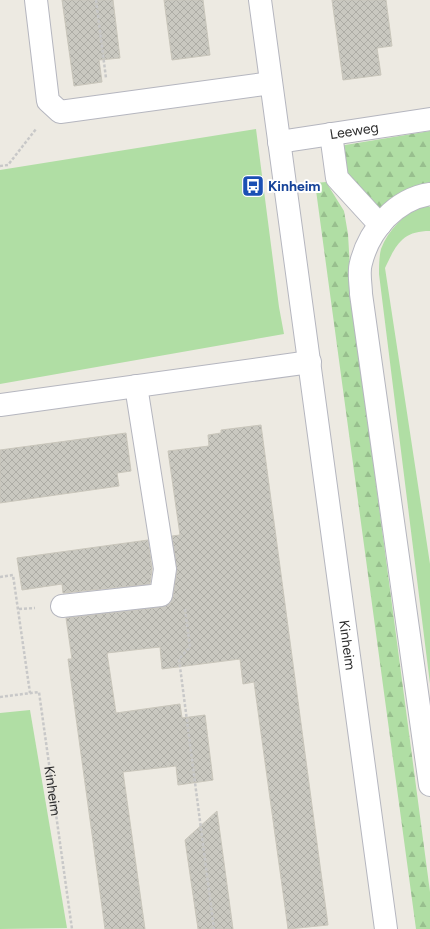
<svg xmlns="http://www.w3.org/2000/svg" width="430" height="929" font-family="Figtree,sans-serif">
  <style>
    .grass { fill: #b0dea4 }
    .forest { fill: url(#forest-firs) }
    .building { fill: url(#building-cross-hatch); stroke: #c9c6bb }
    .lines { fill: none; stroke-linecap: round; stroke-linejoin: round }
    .minor-casing { stroke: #b5b6bf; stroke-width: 24 }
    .path { stroke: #c8c8c8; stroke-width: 2.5; stroke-dasharray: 3 2; stroke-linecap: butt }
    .minor { stroke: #fff; stroke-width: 22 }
    .labels { text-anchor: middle; stroke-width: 4; stroke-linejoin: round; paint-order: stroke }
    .street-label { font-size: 14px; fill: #2d2d2d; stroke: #fff }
    .transit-label { font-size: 14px; font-weight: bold; fill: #164399; stroke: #fff; text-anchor: start }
  </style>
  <defs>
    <pattern id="forest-firs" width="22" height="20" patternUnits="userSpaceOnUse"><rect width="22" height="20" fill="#b0dea4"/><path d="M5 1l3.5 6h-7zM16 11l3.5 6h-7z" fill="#98bf8e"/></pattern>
    <pattern id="building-cross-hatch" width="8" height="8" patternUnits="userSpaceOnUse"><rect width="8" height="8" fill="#c9c8c0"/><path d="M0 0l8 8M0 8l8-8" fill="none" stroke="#adaca5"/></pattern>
  </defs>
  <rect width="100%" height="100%" fill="#edeae2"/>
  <g class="grass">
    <path d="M256 129 279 307 284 334 0 384V170Z"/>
    <path d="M423 203 430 207V231C402 231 396 245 385 268L430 564V684L379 274C379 267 379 257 381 249 388 230 405 214 423 203Z"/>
    <path d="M30 710 67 928 0 929V713Z"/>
  </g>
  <g class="forest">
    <path d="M430 131V194L380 225 337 178 333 147Z"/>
    <path d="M326 182 344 211 348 234 351 285 361 370 430 892V929H416L315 183Z"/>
  </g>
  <g class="building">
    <path d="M62 0H113L120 58 99 60 102 82 74 86Z"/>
    <path d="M164 0H203L210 55 172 60Z"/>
    <path d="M332 0H386L392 46 377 48 381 75 343 80Z"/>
    <path d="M261 425 328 925 288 929 254 682 243 684 240 659 162 669 160 647 107 653 116 713 180 704 182 718 205 715 213 780 178 785 176 766 123 772 145 929H105L68 659H72L66 618 162 607 170 604 173 597 177 571 172 536 180 535 168 451 209 446 208 435 221 433V430Z"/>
    <path d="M126 433 131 471 117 473 119 486 0 503V450Z"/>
    <path d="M148 540 152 569 150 584 63 593 62 584 22 590 17 558Z"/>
    <path d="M217 811 233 929H198L185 840Z"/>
  </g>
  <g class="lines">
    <g class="minor-casing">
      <g id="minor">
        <path d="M36 0 48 101 60 112 271 83"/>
        <path id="s2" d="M260 0 386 929"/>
        <path d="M331 134 337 178 380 225"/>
        <path id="s3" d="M279 142 430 119"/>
        <path d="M430 194C396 199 369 230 361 263 358 272 361 285 361 294L430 785"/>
        <path d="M0 405 310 362"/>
        <path d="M62 606 161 595 165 569 136 386"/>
      </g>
    </g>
    <g class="path">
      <path d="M96 0 106 78"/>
      <path d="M0 166 8 165 36 129"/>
      <path d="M0 577 13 575 30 693"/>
      <path d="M19 609 35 608"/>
      <path d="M185 609 190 647 179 659 214 929"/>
      <path id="s1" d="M0 697 39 692 72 929"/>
    </g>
    <use href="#minor" class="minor"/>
  </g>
  <defs>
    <g id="bus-square" transform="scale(1.15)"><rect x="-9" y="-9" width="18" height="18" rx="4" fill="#1a4fb4" stroke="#fff"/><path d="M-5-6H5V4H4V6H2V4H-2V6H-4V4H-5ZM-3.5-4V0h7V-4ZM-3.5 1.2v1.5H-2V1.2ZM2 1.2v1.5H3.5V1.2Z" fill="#fff"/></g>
  </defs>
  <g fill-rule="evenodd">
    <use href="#bus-square" x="253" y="186"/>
  </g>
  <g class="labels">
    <g class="street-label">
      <text dy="5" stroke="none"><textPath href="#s3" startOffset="76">Leeweg</textPath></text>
      <text dy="5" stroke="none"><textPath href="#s2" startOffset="651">Kinheim</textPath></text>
      <text dy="5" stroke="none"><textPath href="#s1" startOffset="139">Kinheim</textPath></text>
    </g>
    <g class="transit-label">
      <text x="268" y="191">Kinheim</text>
    </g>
  </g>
</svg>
